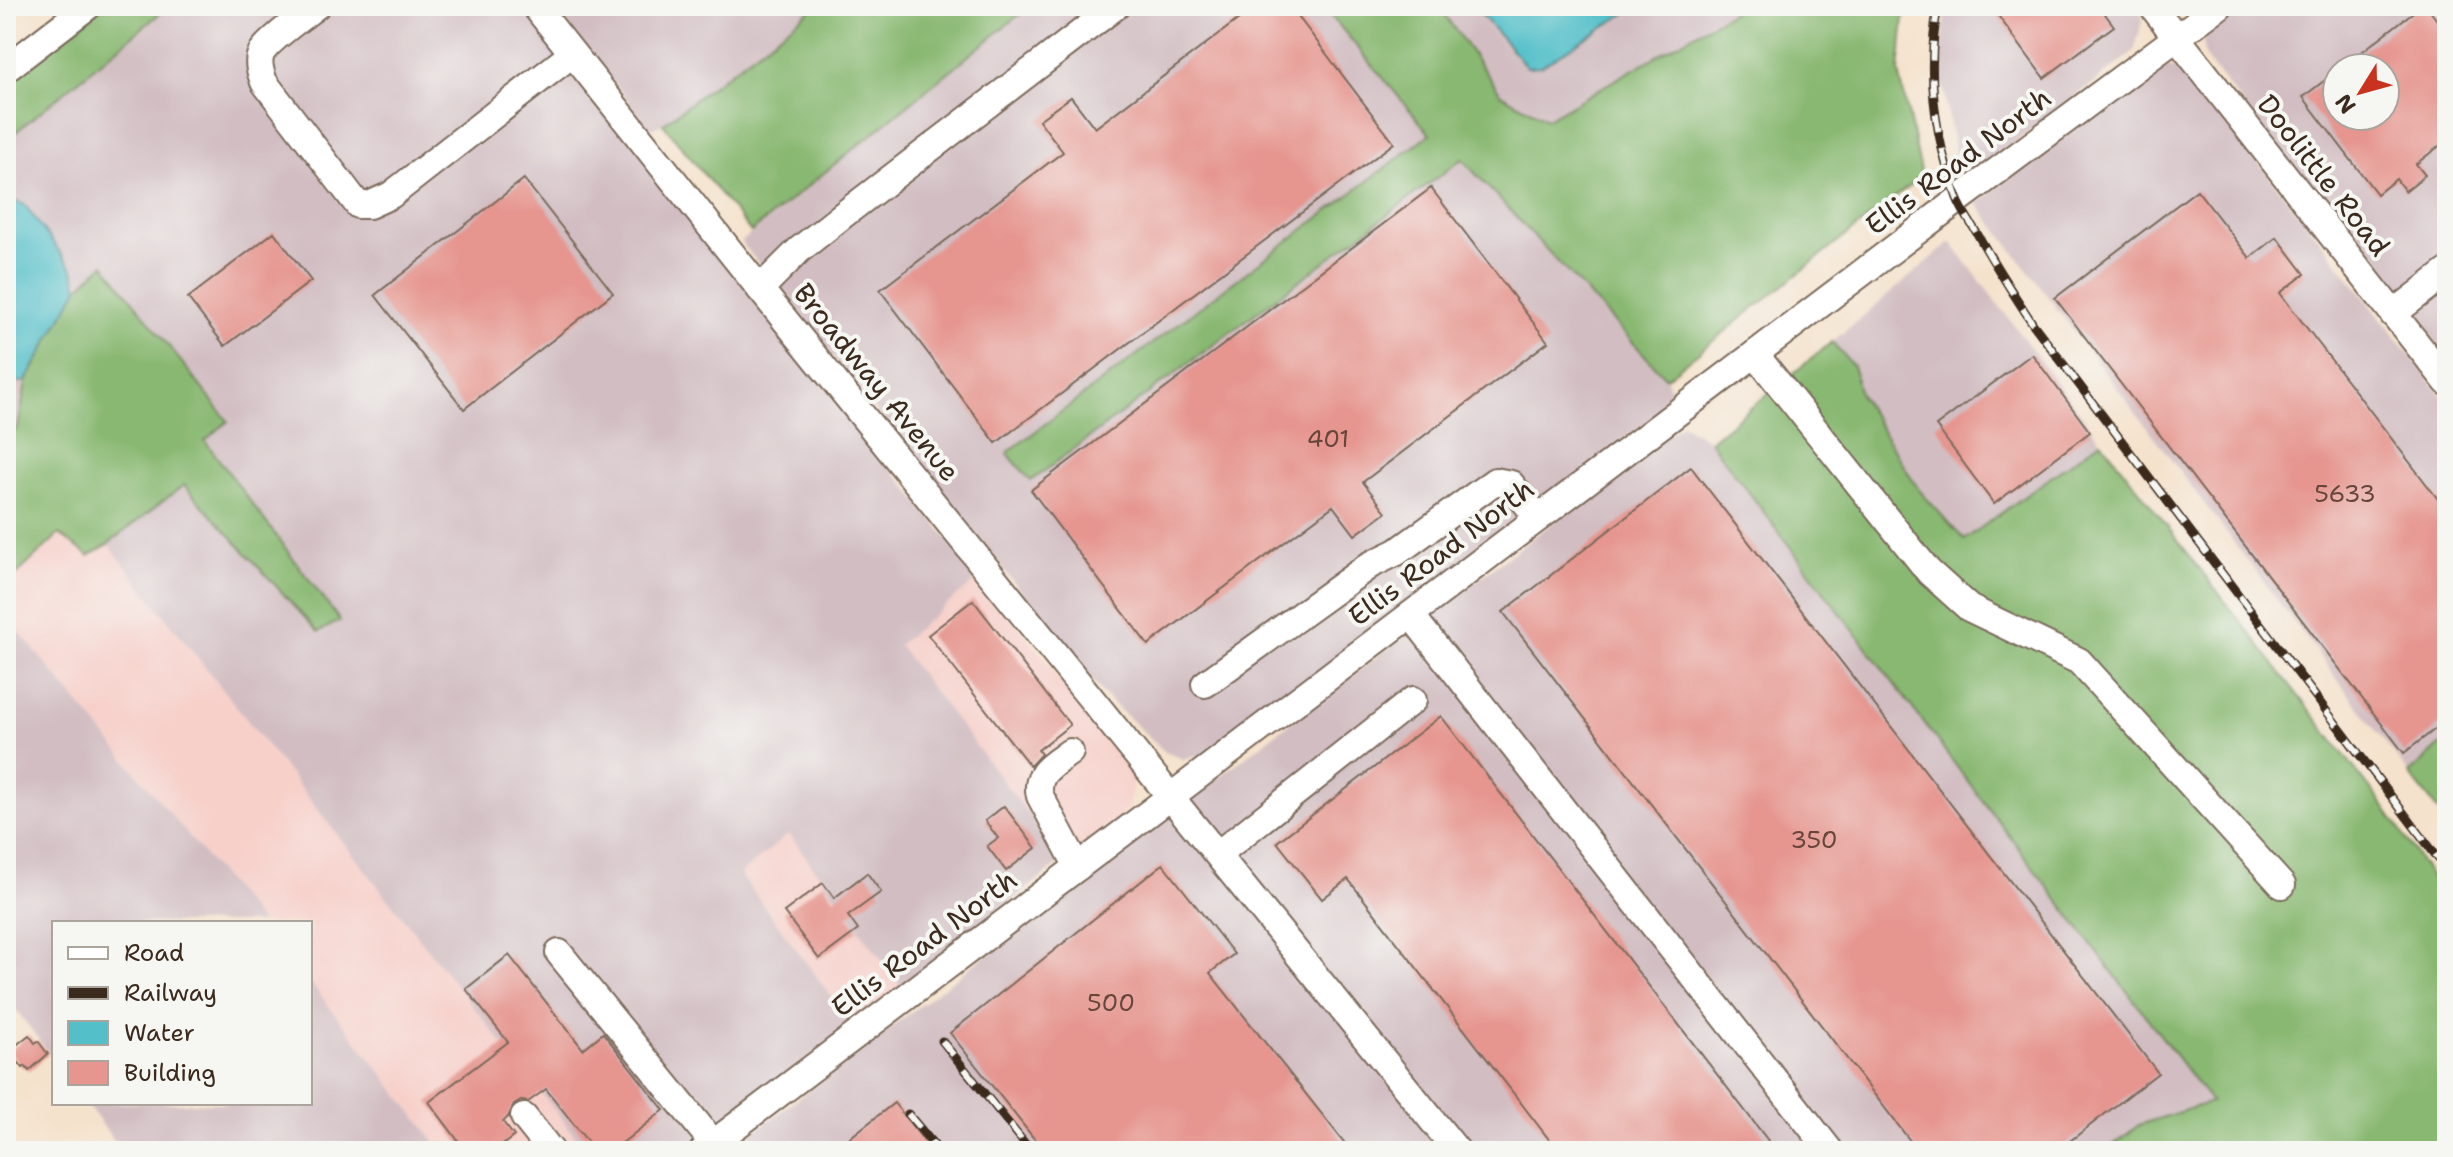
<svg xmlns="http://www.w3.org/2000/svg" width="2453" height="1157" font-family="'Shantell Sans',sans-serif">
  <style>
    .built { fill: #f7d0ca }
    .industrial { fill: #d2bec2; fill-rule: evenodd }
    .forest { fill: #88b871; stroke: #627148; stroke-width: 2 }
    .water { fill: #52bfc9; stroke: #467474; stroke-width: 2 }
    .building { fill: #e6958f }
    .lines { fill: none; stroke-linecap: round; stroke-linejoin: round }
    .minor-casing { stroke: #7c6a5b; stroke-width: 30 }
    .minor { stroke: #fff; stroke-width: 26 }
    .rail-casing { stroke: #3b2a1e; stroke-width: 9 }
    .rail { stroke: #f6f6f2; stroke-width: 6; stroke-dasharray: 18; stroke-linecap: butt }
    .labels { text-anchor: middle; stroke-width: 8; stroke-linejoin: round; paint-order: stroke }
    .number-label { font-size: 24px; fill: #66453a }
    .street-label { font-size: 28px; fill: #3b2a1e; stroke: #f6f6f2 }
  </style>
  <rect width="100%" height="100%" fill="#f6f6f2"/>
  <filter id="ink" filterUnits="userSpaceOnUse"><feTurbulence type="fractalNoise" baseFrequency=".0125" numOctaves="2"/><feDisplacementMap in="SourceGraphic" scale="16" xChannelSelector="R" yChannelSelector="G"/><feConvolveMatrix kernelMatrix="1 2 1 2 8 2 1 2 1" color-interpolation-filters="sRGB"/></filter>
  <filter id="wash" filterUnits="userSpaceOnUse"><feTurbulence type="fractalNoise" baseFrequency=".006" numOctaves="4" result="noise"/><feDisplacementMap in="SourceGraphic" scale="32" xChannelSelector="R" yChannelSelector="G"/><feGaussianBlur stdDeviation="1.8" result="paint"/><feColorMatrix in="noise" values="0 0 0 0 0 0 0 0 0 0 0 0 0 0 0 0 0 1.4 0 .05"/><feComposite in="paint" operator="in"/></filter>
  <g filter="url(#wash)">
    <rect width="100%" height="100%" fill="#f5e2cc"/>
    <g class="built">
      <path d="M59 534 89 555 108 544 587 1151H443L310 982V923H261L6 616V585Z"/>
      <path d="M979 578 1128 763 1134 781 1128 806 1119 819 1064 860 898 645Z"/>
      <path d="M790 833 901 986 853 1025 740 873Z"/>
    </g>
    <g class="industrial">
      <path d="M169 6H525L979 578 898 645 1064 860 901 986 789 834 740 874 853 1025 684 1151H587L108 544 184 485 317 632 340 621 205 440 227 421 104 264 78 288 73 270 10 199 6 201V140Z"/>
      <path d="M553 6H816L663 124 650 129Z"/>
      <path d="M1030 6H1323L1430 134 1008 453 1031 480 1463 159 1666 378 1676 400 1211 754 1183 759 1165 752 1104 695 741 242Z"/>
      <path d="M1438 6H1474L1516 57 1541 66 1637 6H1743L1547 119 1502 95Z"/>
      <path d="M1945 6H2136L2143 18 2134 52 1968 178 1955 155 1941 72Z"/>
      <path d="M2240 6H2447V358L2204 56 2203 42 2208 30ZM2337 68H2385V116H2337Z"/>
      <path d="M2166 66 2189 74 2447 402V740L2409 774 1977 203 2146 75Z"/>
      <path d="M1951 242 2101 441 1964 540 1919 490 1860 395 1853 366 1832 342Z"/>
      <path d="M6 372 14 382H25L18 428 6 438Z"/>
      <path d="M1682 424 1710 441 2212 1103 2139 1125 2106 1151H729Z"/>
      <path d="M6 616 261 923H54V1060L6 996Z"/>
      <path d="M310 982 443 1151H122L86 1103H310Z"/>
    </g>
    <g class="forest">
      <path d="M104 6H169L6 140V84Z"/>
      <path d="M816 6H1030L751 232 663 124Z"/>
      <path d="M1323 6H1438L1502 95 1547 119 1743 6H1905L1899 72 1922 176 1666 378 1462 159 1031 481 1007 453 1430 134Z"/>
      <path d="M104 264 228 421 205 441 340 621 318 632 184 485 108 544 89 556 59 534 6 585V438L18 428 26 382 78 288Z"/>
      <path d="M1832 342 1853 366 1860 395 1919 490 1964 540 2101 441 2386 809 2447 901V1151H2106L2139 1125 2211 1102 1710 441Z"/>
      <path d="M2447 740V822L2409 774Z"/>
    </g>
    <g class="water">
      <path d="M1474 6H1637L1541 66 1527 67Z"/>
      <path d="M10 199 25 205 73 270 78 288 25 382H14L6 372V201Z"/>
    </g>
    <g id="blocks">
      <g class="building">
        <path d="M1256 6H1290L1394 143 996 443 880 290 1063 152 1039 120 1071 97 1095 128Z"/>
        <path d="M1991 6H2099L2114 26 2044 78Z"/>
        <path d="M2421 6H2426L2447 33V140L2416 164 2425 175 2405 191 2396 179 2377 194 2303 97 2337 71V116H2385V68H2341Z"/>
        <path d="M524 179 613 293 464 409 375 295Z"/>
        <path d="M1431 188 1548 342 1363 482 1386 512 1355 535 1333 506 1148 645 1031 490Z"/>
        <path d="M2197 190 2250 258 2277 237 2305 274 2280 293 2447 511V720L2404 753 2055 298Z"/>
        <path d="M274 232 311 281 225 346 188 298Z"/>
        <path d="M2032 354 2090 432 1994 504 1936 426Z"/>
        <path d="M1691 467 2158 1073 2057 1151H1918L1503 612Z"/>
        <path d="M973 600 1070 725 1038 750 1041 754 1030 766 928 635Z"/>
        <path d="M1441 716 1776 1151H1558L1348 879 1322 899 1277 842Z"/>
        <path d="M1004 806 1036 848 1006 871 987 846 998 838 985 821Z"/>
        <path d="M1163 864 1234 954 1210 973 1351 1151H1044L950 1033Z"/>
        <path d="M867 873 881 892 848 916 858 930 819 959 784 912 823 883 834 898Z"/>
        <path d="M509 955 583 1049 603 1033 664 1110 612 1151H595L546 1089 528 1102 521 1101 514 1105 508 1117 503 1122 514 1136 495 1151H466L429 1102 508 1042 466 989Z"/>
        <path d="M29 1035 35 1043 38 1041 48 1054 29 1071 25 1066 23 1068 9 1051Z"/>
        <path d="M894 1103 932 1151H833Z"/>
      </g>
    </g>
  </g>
  <g filter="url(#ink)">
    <use href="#blocks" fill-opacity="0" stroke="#7c6a5b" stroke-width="2"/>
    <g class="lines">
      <g class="minor-casing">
        <g id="minor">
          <path d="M316 6C303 16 269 40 262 52 256 62 261 73 264 82L358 205H369L391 195 572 54"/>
          <path d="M535 6 760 289 1457 1151"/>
          <path d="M2152 6 2447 382"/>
          <path d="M6 69 88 6"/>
          <path d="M760 289 799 250 843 215 1116 6"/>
          <path d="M2393 314 2447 272"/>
          <path d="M1755 354 1929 572 1969 608 2079 661 2282 885"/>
          <path d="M1411 615 1830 1151"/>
          <path d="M1205 684 1370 565 1397 552 1495 481 1511 484 1538 518"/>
          <path d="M1070 752C1054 764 1034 773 1040 796L1078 867"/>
          <path d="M1218 854 1413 700"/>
          <path d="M559 953 713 1143"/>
          <path d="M524 1117 551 1151"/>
          <path d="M703 1151 1958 200 2219 6"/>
        </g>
      </g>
      <use href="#minor" class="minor"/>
      <g class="rail-casing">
        <g id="rail">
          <path d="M1938 6C1926 71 1934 136 1957 198 1962 211 1971 223 1978 235 1995 266 2014 295 2033 324L2447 870"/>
          <path d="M942 1041 1031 1151"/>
          <path d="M908 1114 939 1151"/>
        </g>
      </g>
      <use href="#rail" class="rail"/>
    </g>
  </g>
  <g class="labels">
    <g class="number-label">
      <text x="1328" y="447">401</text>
      <text x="2345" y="502">5633</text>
      <text x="1814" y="848">350</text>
      <text x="1111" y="1011">500</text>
    </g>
    <g class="street-label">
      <text transform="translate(1958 161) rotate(-37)" y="10">Ellis Road North</text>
      <text transform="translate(2324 175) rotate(52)" y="10">Doolittle Road</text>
      <text transform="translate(877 382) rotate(51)" y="10">Broadway Avenue</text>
      <text transform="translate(1441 552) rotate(-37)" y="10">Ellis Road North</text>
      <text transform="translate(924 943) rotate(-37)" y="10">Ellis Road North</text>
    </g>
  </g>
  <rect width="2453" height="1157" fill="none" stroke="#f6f6f2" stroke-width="32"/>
  <rect x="52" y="921" width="260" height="184" fill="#f6f6f2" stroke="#aba49d" stroke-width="2"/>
  <rect x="68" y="947" width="40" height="12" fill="#ffffff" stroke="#aba49d" stroke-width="2"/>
  <text x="124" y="961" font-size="24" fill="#3b2a1e">Road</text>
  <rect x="68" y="987" width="40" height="12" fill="#3b2a1e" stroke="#aba49d" stroke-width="2"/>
  <text x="124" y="1001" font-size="24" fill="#3b2a1e">Railway</text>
  <rect x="68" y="1021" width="40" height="24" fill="#52bfc9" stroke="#aba49d" stroke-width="2"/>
  <text x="124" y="1041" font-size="24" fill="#3b2a1e">Water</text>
  <rect x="68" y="1061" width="40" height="24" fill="#e6958f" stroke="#aba49d" stroke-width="2"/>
  <text x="124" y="1081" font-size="24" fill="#3b2a1e">Building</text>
  <g transform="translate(2361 92) rotate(233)"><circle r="38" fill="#f6f6f2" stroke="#aba49d" stroke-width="2"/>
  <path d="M0-6L14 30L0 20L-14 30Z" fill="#c8321e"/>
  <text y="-12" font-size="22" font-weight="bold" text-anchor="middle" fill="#3b2a1e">N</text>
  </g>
</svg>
